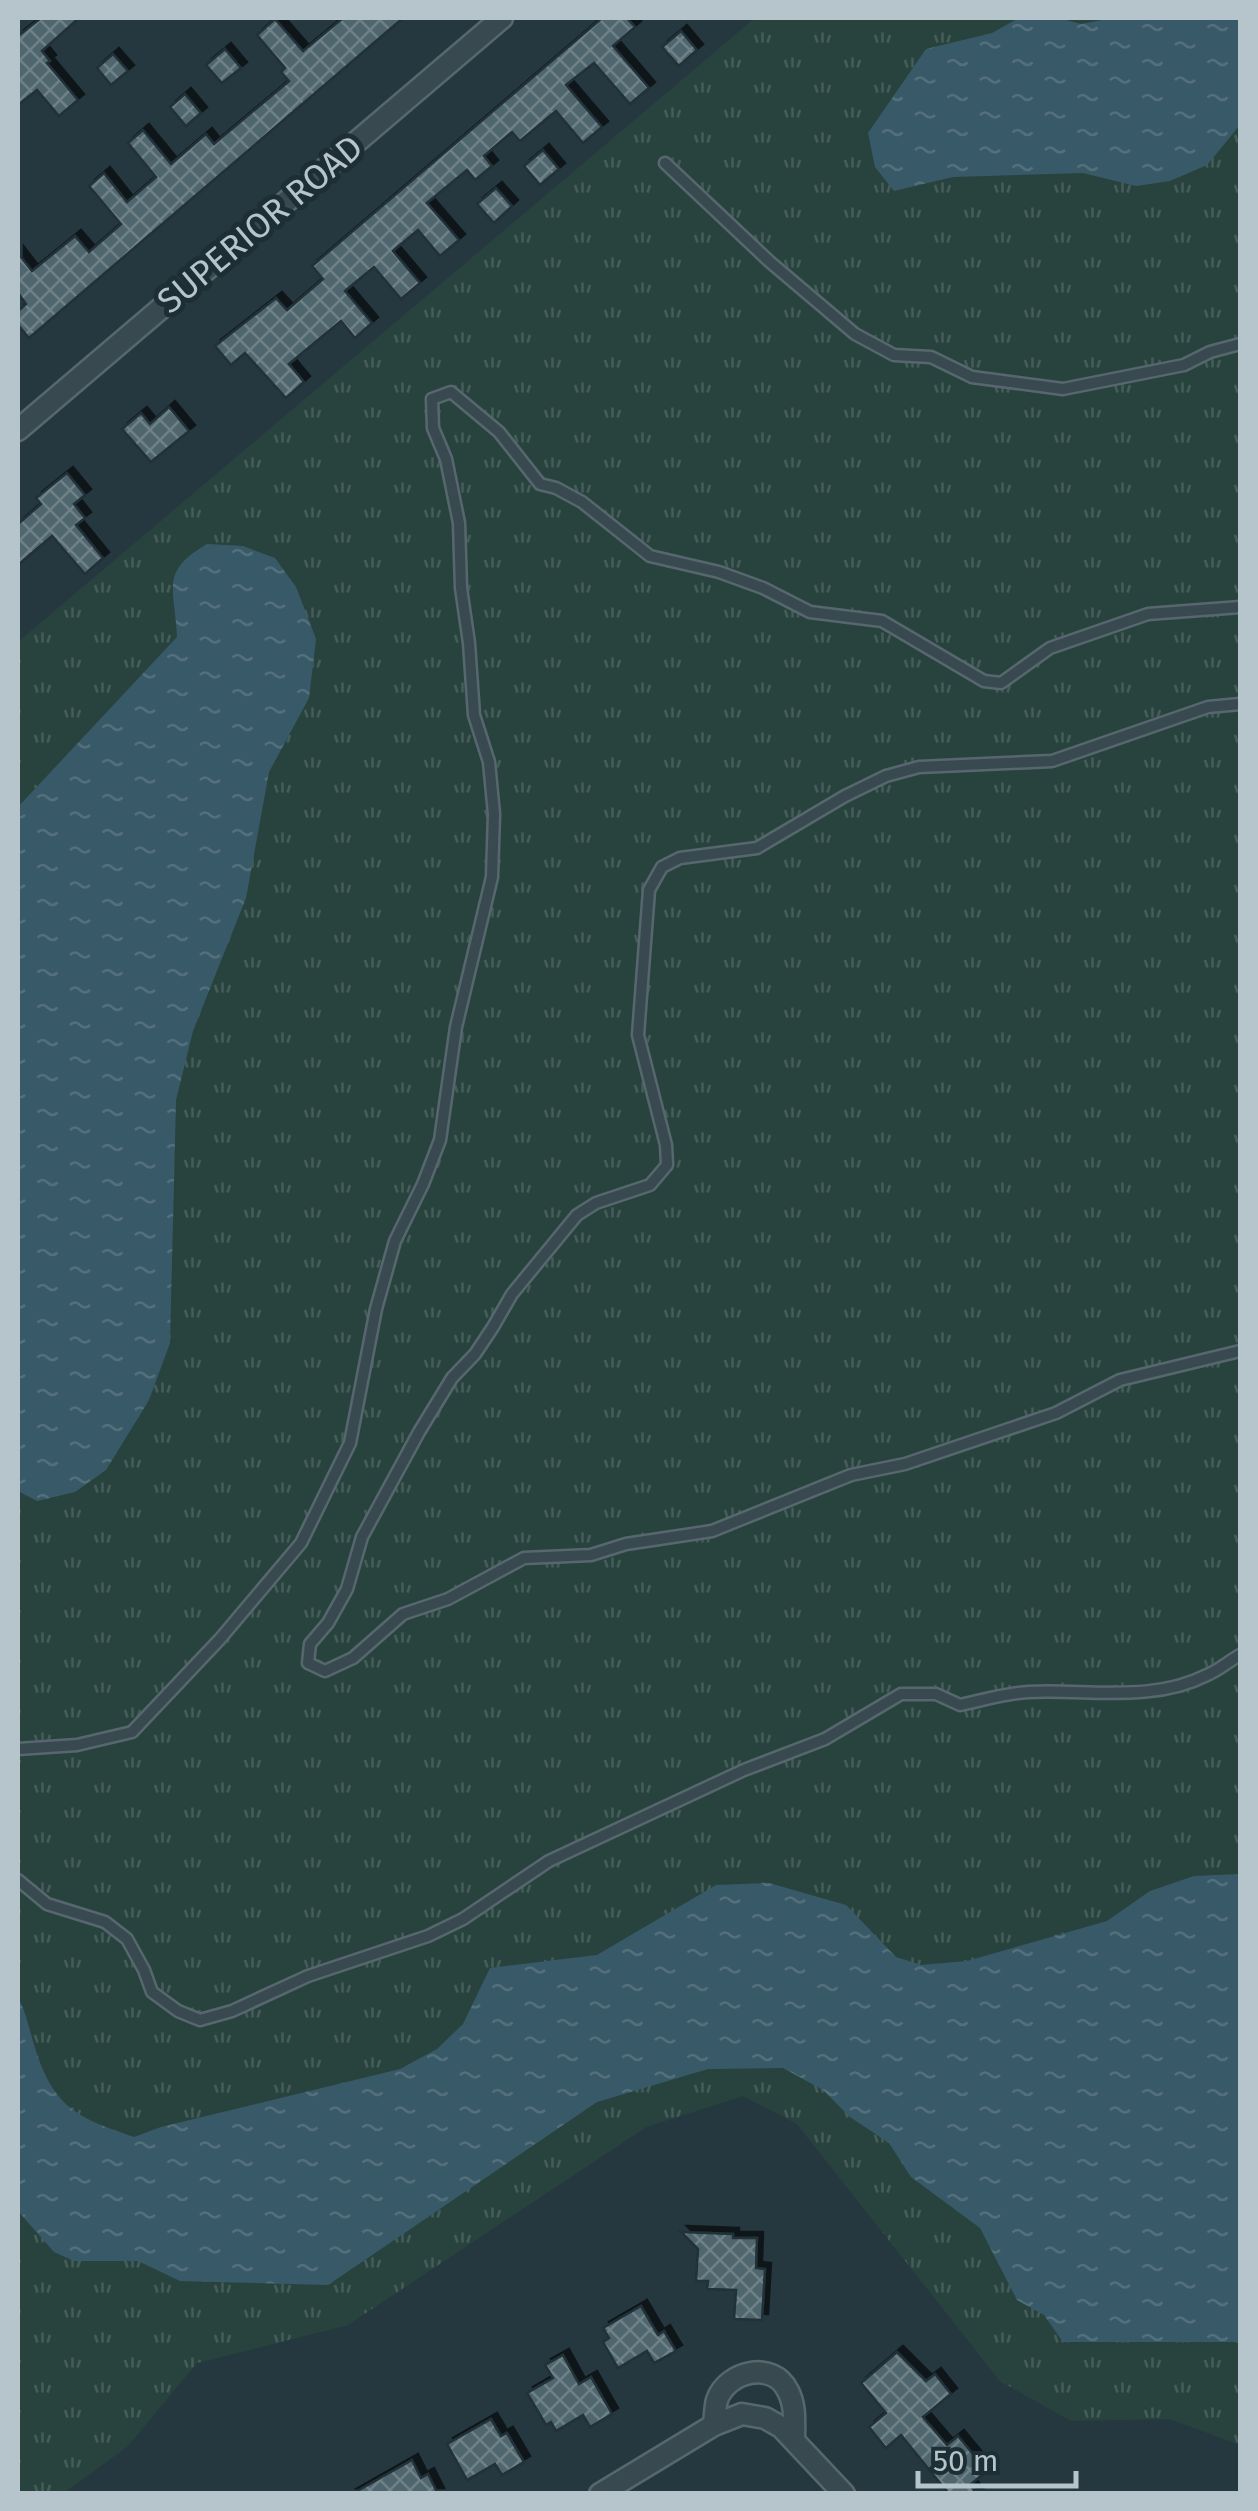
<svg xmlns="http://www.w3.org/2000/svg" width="1258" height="2511" font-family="'Fira Sans',sans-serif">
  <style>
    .grass { fill: url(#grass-tufts) }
    .water { fill: url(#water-ripples) }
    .building { fill: url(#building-cross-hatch); stroke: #203037; stroke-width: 2.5; filter: url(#shadow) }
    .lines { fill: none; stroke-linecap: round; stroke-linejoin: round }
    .service-casing { stroke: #57676e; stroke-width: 15 }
    .minor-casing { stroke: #57676e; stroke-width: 25 }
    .service { stroke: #394950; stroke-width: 10 }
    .minor { stroke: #394950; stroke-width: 20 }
    .labels { text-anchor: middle; stroke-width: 10; stroke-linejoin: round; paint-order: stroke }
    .street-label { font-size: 35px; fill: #b6c4cb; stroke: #1e2e35 }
  </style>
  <defs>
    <pattern id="grass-tufts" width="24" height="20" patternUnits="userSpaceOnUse" patternTransform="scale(2.5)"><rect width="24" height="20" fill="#28433e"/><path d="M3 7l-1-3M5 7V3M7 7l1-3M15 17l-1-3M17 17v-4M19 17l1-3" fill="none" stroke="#455c59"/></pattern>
    <pattern id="water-ripples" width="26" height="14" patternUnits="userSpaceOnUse" patternTransform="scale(2.5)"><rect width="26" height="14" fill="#385968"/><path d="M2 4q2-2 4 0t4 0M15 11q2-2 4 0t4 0" fill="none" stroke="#536f7c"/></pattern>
    <pattern id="building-cross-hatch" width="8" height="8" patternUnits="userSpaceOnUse" patternTransform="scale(2.5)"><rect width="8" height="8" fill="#50666e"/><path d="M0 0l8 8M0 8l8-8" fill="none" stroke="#6f8188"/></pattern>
    <filter id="shadow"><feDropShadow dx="6" dy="-6" stdDeviation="0" flood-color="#0009"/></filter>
  </defs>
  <rect width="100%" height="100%" fill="#253840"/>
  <path class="grass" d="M755 18H1240V2445L1170 2419 1071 2421 1000 2381 797 2124 743 2096 646 2127 348 2325 197 2363 128 2446 64 2493H18V642Z"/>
  <g class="water">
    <path d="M1019 18H1059L1081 24 1112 18H1240V125L1207 165 1170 181 1136 186 1083 173 953 177 894 191 875 167 868 133 926 49 992 33Z"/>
    <path d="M207 544 243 546 275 558 296 587 316 639 309 698 269 772 246 898 193 1031 176 1100 170 1343 149 1400 106 1470 75 1492 37 1501 18 1491V807L177 637C175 588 159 572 207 544Z"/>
    <path d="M1240 1874V2342H1063L1044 2315 1017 2300 980 2228 911 2177 889 2143 850 2117 823 2090 783 2068 708 2069 597 2102 328 2285 180 2281 138 2261H74L54 2252 18 2211V1997C26 2012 30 2032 35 2048 54 2109 79 2118 134 2137L161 2127 400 2069 437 2049 463 2024 490 1968 597 1955 716 1885 769 1883 846 1905 896 1957 921 1965 967 1961 1107 1921 1150 1891 1194 1876Z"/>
  </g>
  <g class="building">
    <path d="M41 18H79L42 51 50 61 47 63 78 100 59 116 37 90 18 105V36Z"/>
    <path d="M343 18H403L29 338 18 325V311L26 304 18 293V253L32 271 75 236 89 252 121 224 89 186 104 173 127 202 156 177 128 143 143 130 171 164 206 134 214 144 289 81 281 72 285 68 257 35 275 19 303 51Z"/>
    <path d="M602 18H627L635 27 613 46 649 88 630 104 594 63 566 85 602 127 583 143 556 111 520 141 512 132 484 156 492 166 475 180 467 170 427 203 459 240 440 256 418 230 393 251 420 283 401 299 374 267 345 291 372 323 355 338 341 321 289 364 304 382 286 398 245 353 231 365 215 346 276 298 287 310 323 279 312 266Z"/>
    <path d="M681 31 697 50 679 66 662 47Z"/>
    <path d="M225 49 241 68 222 83 206 65Z"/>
    <path d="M113 54 128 71 111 85 97 68Z"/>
    <path d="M185 94 201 113 186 126 170 107Z"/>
    <path d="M543 150 559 169 540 185 524 166Z"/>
    <path d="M496 188 512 206 494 223 477 204Z"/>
    <path d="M169 407 189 431 151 462 122 429 141 413 150 424Z"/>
    <path d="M67 473 85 495 74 504 85 518 76 525 103 558 85 574 52 536 18 565V524L41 504 36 498Z"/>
    <path d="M681 2232 733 2234V2238H757L756 2268 765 2269 762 2320 734 2319 736 2290 707 2289 708 2281H696L698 2249Z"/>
    <path d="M641 2306 658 2335 664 2331 676 2351 654 2363 647 2351 618 2368 603 2342 609 2338 603 2328Z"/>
    <path d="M897 2352 926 2381 935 2374 951 2394 923 2417 947 2445 958 2436 987 2471 970 2485 977 2494H949L901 2435 886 2448 869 2427 886 2413 861 2383Z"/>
    <path d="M563 2355 579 2384 591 2377 612 2414 590 2427 583 2415 556 2431 551 2422 546 2425 527 2393 553 2378 545 2365Z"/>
    <path d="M491 2419 501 2436 507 2433 524 2462 502 2475 495 2464 467 2480 447 2444Z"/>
    <path d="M412 2460 421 2478 428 2474 438 2494H352Z"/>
  </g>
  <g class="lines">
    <g class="service-casing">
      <g id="service">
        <path d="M665 163 770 262 855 334 894 355 931 357 972 377 1063 389 1184 365 1210 352 1240 344"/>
        <path d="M1240 704 1208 707 1052 761 919 767 886 776 845 796 757 848 680 858 662 867 649 890 638 1035 666 1145 667 1165 650 1185 596 1203 577 1215 512 1294 493 1327 475 1354 452 1378 419 1432 362 1537 347 1589 328 1623 310 1644 308 1663 325 1671 353 1658 403 1614 448 1599 524 1558 591 1555 626 1544 712 1531 851 1475 905 1464 1056 1413 1120 1380 1240 1351"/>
        <path d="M18 1749 77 1745 132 1732 220 1639 301 1543 350 1443 376 1309 395 1241 423 1184 440 1140 456 1027 492 877 494 814 489 762 474 715 469 643 461 588 459 523 446 459 433 428 432 399 451 392 499 432 540 484 556 488 582 502 650 556 719 572 763 588 810 612 882 621 984 681 1001 683 1050 648 1148 614 1240 607"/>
        <path d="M18 1880 47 1904 105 1922 127 1939 144 1970 152 1992 178 2011 200 2020 232 2011 308 1976 428 1936 463 1919 549 1861 744 1770 825 1739 901 1694H936L960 1705C984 1700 1005 1693 1029 1692 1088 1689 1152 1703 1207 1675 1219 1670 1229 1661 1240 1655"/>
      </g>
    </g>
    <g class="minor-casing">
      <g id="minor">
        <path d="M18 430 502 18"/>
        <path d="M714 2425C715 2417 715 2407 717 2400 727 2371 773 2360 788 2391 796 2406 794 2423 794 2439"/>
        <path d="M600 2494 714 2425 742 2414 765 2418 781 2427 844 2494"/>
      </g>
    </g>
    <use href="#service" class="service"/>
    <use href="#minor" class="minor"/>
  </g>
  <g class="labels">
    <g class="street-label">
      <text transform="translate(260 224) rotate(-40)" y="12">SUPERIOR ROAD</text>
    </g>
  </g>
  <rect width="1258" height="2511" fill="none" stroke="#b6c4cb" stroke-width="40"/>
  <path d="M918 2471v15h158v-15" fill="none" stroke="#b6c4cb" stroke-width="5"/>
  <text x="933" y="2471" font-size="30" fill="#b6c4cb" stroke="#1e2e35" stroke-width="8" paint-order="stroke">50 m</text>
</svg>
